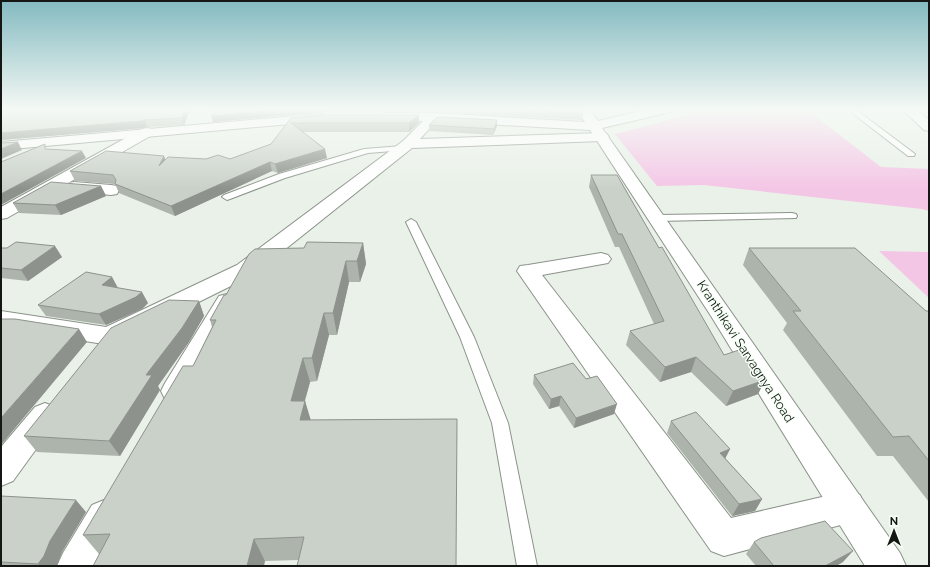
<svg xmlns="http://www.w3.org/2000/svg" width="930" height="567" font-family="Raleway,sans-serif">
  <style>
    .green { fill: #f4c6e6 }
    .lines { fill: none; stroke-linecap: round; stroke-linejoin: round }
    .lane-casing { stroke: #8b938a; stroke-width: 2 }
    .street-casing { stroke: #8b938a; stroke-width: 2 }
    .secondary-casing { stroke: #8b938a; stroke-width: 2 }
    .lane { fill: #fff; fill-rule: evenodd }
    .street { fill: #fff; fill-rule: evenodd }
    .secondary { fill: #fff; fill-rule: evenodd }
    .wall { fill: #adb4ac }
    .shaded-wall { fill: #8d928c }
    .building { fill: #c9d1c8; stroke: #8d928c }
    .labels { text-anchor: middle; stroke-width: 3; stroke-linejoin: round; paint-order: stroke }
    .street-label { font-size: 13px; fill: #141714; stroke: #f6fff5 }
  </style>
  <rect width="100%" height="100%" fill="#e9f1e8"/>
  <g class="green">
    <path d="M711 109H806L881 167 929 169V211L922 209 704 185 657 186 615 134Z"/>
    <path d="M879 251 929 252V298Z"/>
  </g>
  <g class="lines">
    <g class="lane-casing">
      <g id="lane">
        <path d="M847 109H855L915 154 914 156H908Z"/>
        <path d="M402 146 406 148 405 150 368 153 285 178 230 199 227 200 222 197 224 195 279 174 364 149Z"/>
        <path d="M792 213 796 214 797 216 796 218 657 221 652 218 657 215Z"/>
        <path d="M411 219 416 222 474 337 508 423 537 566H517L492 423 460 337 406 222Z"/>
      </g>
    </g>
    <g class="street-casing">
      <g id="street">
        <path d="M902 109H916L929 120V131L924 130Z"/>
        <path d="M434 113 438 114 440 117 420 139 602 133 607 134 609 137 607 140 602 141 412 148 253 275 118 342 109 345 1 327V311L106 327 237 265 403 141 430 114Z"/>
        <path d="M147 128 152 129 154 132 152 135 7 218 1 219V207L142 129Z"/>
        <path d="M74 182 111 185 117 186 119 190 117 194 111 195 68 191 66 187 68 183Z"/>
        <path d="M601 253 608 255 611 259 608 263 542 275 731 518 848 491 860 495 865 507 860 519 848 523 724 556 711 551 517 271 520 266 528 265Z"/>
        <path d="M227 294 235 296 238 301 185 399 175 402 165 399 161 391 165 383 219 296Z"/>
        <path d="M45 403 55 407 60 415 55 423 13 481 1 486V447L35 407Z"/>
        <path d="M104 500 116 505 122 517 97 566H57L63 553 92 505Z"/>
      </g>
    </g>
    <g class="secondary-casing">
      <g id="secondary">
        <path d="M577 109H589L598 121 649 109H673L671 112 602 128 900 553 906 566H865L711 316 590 130 434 121H388L384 120 382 117 384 114 388 113H434L585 122Z"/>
        <path d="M320 114 324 115 326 118 324 121 1 150V142Z"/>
      </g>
    </g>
    <use href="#lane" class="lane"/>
    <use href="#street" class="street"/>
    <use href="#secondary" class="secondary"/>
  </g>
  <g class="wall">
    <path d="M24 109H190L184 125 147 127 144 128 1 140V111Z"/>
    <path d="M217 109H580L583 114 582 120 434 112H323L213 122Z"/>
    <path d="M291 118 419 123 409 132H302L327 158 278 173 272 171 175 216 119 193 115 184 75 181 70 171 164 156 165 160 230 159 271 144Z"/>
    <path d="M429 125 497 126 493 135 429 131Z"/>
    <path d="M591 175 659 248 724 355 765 380 758 394 726 406 691 372 660 382 626 345 630 331 654 324 619 247H615L589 187Z"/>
    <path d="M101 186 106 196 61 215 19 213 13 203Z"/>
    <path d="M363 243 366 264 360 282H349L337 335H329L317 381 310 382 305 401 310 420 457 419V443L298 560 265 561 99 554 83 535 193 366 212 327 210 320 226 295 304 248Z"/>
    <path d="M1 248 62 257 28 281 1 278Z"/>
    <path d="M749 248 926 311H929V502L893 456H877L783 330 787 323 743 265Z"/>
    <path d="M112 277 117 287 148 303 142 309 106 325 46 316 38 305Z"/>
    <path d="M199 301 204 316 189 342 158 386 160 390 120 456 37 452 24 436Z"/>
    <path d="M534 375 586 379 614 414 574 428 559 406 549 409 533 384Z"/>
    <path d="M671 421 730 449 725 458 762 499 755 511 732 516 667 433Z"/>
    <path d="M1 496 86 512 62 552 57 566H1Z"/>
    <path d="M754 542 843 562 836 566H756L746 554Z"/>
  </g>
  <g class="shaded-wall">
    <path d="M185 109H190L184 125 182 118Z"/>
    <path d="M283 109H322L323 112 213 122 211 116Z"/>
    <path d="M419 115V123L409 132V123Z"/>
    <path d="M145 120 147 127 144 128 1 140V133Z"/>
    <path d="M497 120V126L493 135 494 129Z"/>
    <path d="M18 142 22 150 1 159V149Z"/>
    <path d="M325 149 327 158 278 173 275 164Z"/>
    <path d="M82 151 86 158 1 205V194Z"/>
    <path d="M164 156 167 166H159Z"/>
    <path d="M270 162 272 171 175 216 171 206Z"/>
    <path d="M101 186 106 196 61 215 55 205Z"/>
    <path d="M363 243 366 264 360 282 357 261Z"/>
    <path d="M55 246 62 257 28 281 21 270Z"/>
    <path d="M346 261 349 282 337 335 333 313Z"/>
    <path d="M112 277 118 288 102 285Z"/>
    <path d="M142 292 148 303 142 309 106 325 99 314Z"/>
    <path d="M199 301 204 316 189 342 158 386 160 390 120 456 109 441 146 375Z"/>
    <path d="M324 313 329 335 317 381 312 358Z"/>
    <path d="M79 329 87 342 1 445V418Z"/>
    <path d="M696 357 691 372 660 382 665 367Z"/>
    <path d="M303 358 310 382 298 424 291 401Z"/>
    <path d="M765 380 758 394 726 406 733 391Z"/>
    <path d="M561 396 559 406 549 409 551 399Z"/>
    <path d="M305 401 312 424 300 420Z"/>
    <path d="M617 404 614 414 574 428 576 418Z"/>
    <path d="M730 449 724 461 720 453Z"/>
    <path d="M762 499 755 511 732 516 739 504Z"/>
    <path d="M76 500 86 512 62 552 57 566H41L38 564 50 541Z"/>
    <path d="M254 539 265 561 264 566H247Z"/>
    <path d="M853 551 843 562 836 566H825Z"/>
  </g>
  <g class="building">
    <path d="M24 109H185L182 118 145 120 141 121 1 133V111Z"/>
    <path d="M217 109H283L211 116Z"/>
    <path d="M508 109H580L583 114Z"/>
    <path d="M322 115H419L409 123H291L325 149 275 164 270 162 171 206 115 184 116 180 113 175 70 171 106 151 164 156 159 166 168 157 206 159 218 155 230 159 271 144 291 118Z"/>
    <path d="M437 117 497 120 494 129 429 125Z"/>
    <path d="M18 142 1 149V143Z"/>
    <path d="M45 144V149L82 151 1 194V162Z"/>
    <path d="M591 175H617L659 248 662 247 724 355 739 350 755 364 765 380 733 391 696 357 665 367 630 331 664 321 622 234H618Z"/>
    <path d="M51 182 101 186 55 205 13 203Z"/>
    <path d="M16 242 55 246 21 270 1 268V248H7Z"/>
    <path d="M307 242 363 243 357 261H346L333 313H324L312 358H303L291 401H305L300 420 457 419 456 566H297L304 537 254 539 247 566H93L110 534 83 535 183 366H193L216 320H210L224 295H226L249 254 255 249 304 248Z"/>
    <path d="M749 248H855L926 311H929V461L909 436 893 437 793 311H801Z"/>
    <path d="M86 272 112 277 102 285 142 292 136 297 99 314 38 305Z"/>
    <path d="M169 300 199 301 182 328 146 375H152L109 441 24 436 111 328Z"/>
    <path d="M1 319H15L79 329 1 418Z"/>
    <path d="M573 363 586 379 597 376 617 404 576 418 561 396 551 399 534 375Z"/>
    <path d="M696 412 730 449 720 453 762 499 739 504 671 421Z"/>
    <path d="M1 496 76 500 50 541 44 556 38 564 1 562Z"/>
    <path d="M825 521 853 551 825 566H774L754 542 761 538Z"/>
  </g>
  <linearGradient id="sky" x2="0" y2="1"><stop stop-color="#83bac0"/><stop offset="0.58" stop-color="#f5f9f5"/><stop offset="1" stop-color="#f5f9f5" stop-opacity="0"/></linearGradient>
  <rect width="930" height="189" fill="url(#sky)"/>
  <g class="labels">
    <g class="street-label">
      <text transform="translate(746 351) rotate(57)" y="5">Kranthikavi Sarvagnya Road</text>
    </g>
  </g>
  <rect width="930" height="567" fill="none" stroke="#141714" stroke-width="4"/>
  <g transform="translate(894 531)" stroke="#f6fff5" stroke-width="3" paint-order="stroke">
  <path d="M0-3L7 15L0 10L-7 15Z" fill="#141714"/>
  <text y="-6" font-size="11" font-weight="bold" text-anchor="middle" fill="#141714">N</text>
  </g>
</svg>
